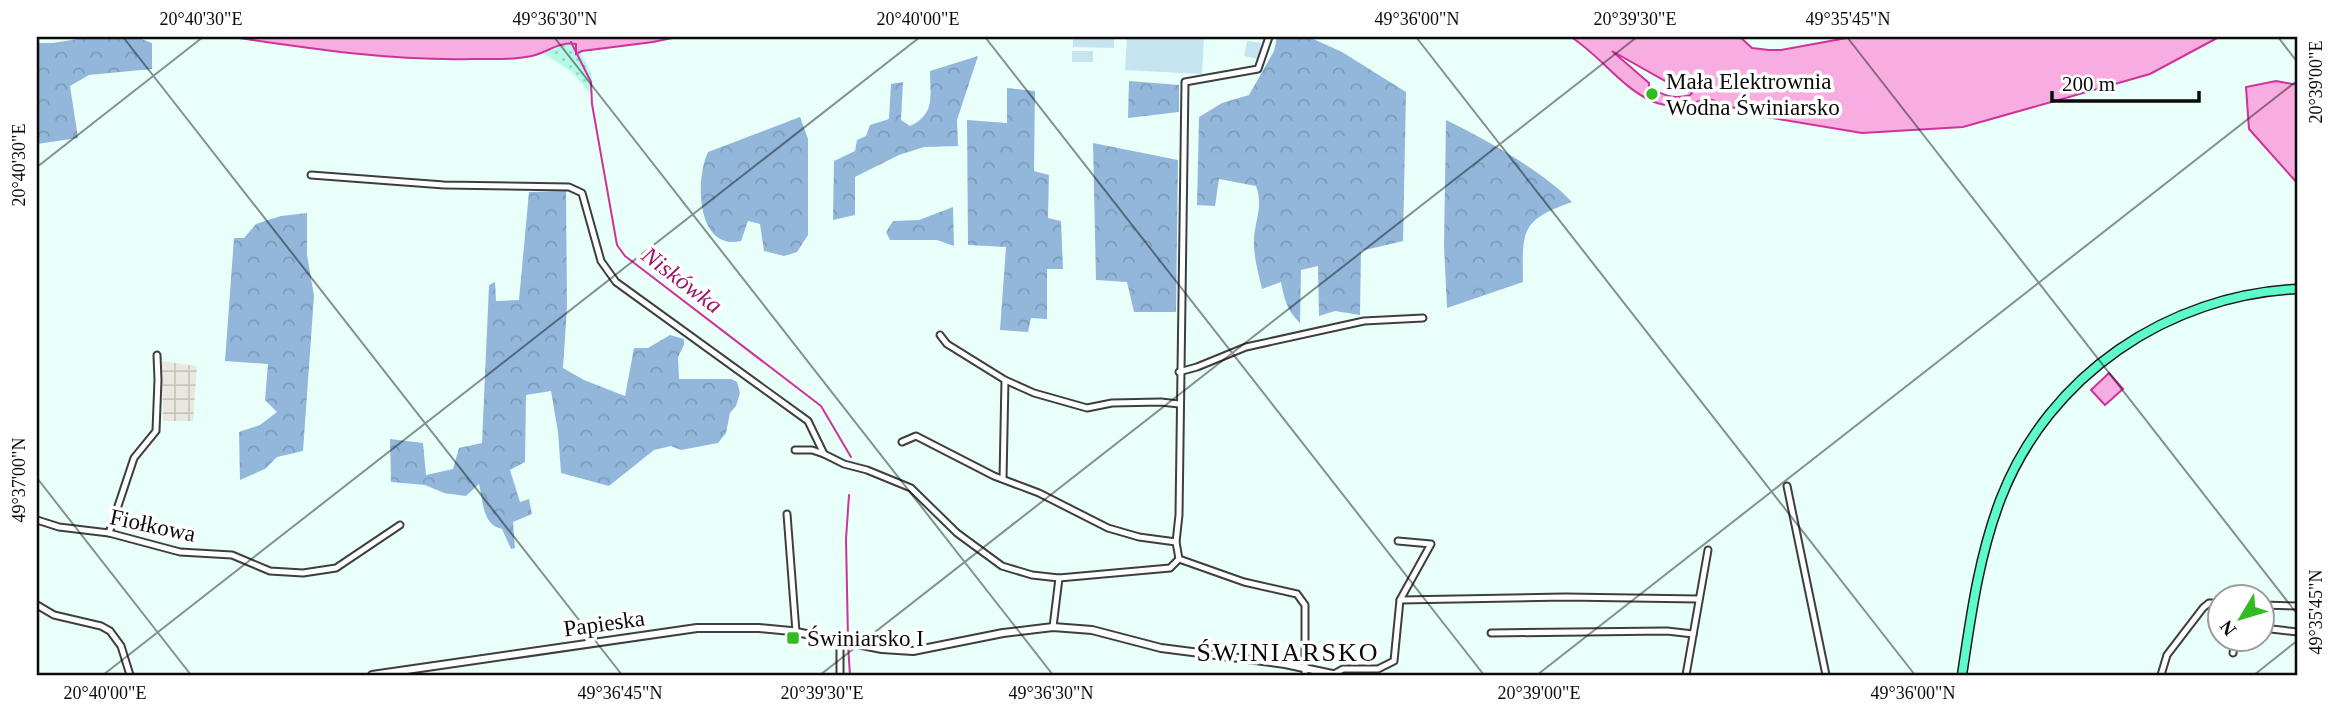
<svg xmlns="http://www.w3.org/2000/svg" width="2335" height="712" font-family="Georgia,serif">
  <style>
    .industrial { fill: url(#industrial-grid) }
    .forest { fill: url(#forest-crowns) }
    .sand { fill: url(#sand-dots) }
    .pitch { fill: #c5e4f0 }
    .water { fill: #f7ade0; stroke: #cf339a; stroke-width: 2; fill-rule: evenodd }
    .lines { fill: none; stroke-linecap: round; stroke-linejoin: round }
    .stream { stroke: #cf339a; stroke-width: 2 }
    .minor-casing { stroke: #3e3e3e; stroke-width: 9 }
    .tertiary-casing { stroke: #3e3e3e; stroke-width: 10 }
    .primary-casing { stroke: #1c1c1c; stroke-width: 11 }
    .minor { stroke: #fff; stroke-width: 5 }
    .tertiary { stroke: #fff; stroke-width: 6 }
    .primary { stroke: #5dfbcb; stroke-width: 8 }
    .ticks { fill: none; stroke: #0b0b0b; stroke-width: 2; stroke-opacity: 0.45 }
    .poi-dot { fill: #33bc22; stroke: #fff; stroke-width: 2.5 }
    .labels { text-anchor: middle; stroke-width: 7; stroke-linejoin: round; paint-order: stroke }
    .poi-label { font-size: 23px; fill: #0b0b0b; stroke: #fff; text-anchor: start }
    .street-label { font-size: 23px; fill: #0b0b0b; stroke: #fff }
    .water-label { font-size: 24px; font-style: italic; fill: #9d1469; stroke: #fff }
    .quarter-label { font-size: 26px; letter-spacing: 2px; fill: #0b0b0b; stroke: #fff }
    .neatline { fill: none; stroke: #0b0b0b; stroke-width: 2.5 }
    .ticks-label { font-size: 18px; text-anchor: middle; fill: #0b0b0b }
  </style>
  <defs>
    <pattern id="industrial-grid" width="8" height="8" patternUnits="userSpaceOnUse" patternTransform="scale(1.75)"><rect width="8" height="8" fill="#eae8de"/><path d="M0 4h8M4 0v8" fill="none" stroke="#c7c6bd"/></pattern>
    <pattern id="forest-crowns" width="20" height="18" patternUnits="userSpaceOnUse" patternTransform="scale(1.75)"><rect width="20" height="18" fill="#92b7da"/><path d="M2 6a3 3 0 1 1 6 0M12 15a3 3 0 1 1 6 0" fill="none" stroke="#7d9cba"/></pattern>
    <pattern id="sand-dots" width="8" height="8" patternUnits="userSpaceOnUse" patternTransform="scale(1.75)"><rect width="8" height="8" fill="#b4fbe7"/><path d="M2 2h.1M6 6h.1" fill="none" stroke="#99d6c5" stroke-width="1.8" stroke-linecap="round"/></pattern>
  </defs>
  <rect width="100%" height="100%" fill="#e9fff9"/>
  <path class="industrial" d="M162 361 197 366 193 421H163Z"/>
  <g class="forest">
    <path d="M90 37H136L152 43V69L89 75 70 86 78 138 37 144V43H53Z"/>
    <path d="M1277 37 1311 38 1342 52 1406 92 1403 241 1361 251 1360 315 1335 311 1319 316 1318 266 1301 270 1300 323C1287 311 1284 298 1281 282L1262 289C1258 272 1253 255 1254 237 1256 218 1263 205 1256 186L1219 179 1215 206 1197 205 1199 117 1222 103 1249 95 1274 51Z"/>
    <path d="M978 56 957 120 958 146 924 147 899 155 855 177V215L833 220 834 161 855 151 857 140 866 136 870 125 889 119 891 84 903 82 901 120 910 126C936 114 930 95 930 71Z"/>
    <path d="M1129 81 1179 85V112L1128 118Z"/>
    <path d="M1007 88 1035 91 1034 171 1049 175 1048 218 1061 221 1063 269H1047V319L1031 318 1028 332 1000 330 1006 247 968 245 967 120 1007 123Z"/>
    <path d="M800 117 808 139V235L797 252 784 256 764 251 760 224 748 221 741 241C696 251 695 179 708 152Z"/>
    <path d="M1446 120C1483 138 1545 172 1572 202 1521 220 1522 230 1523 282L1447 308 1444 246Z"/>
    <path d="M1093 143 1178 160 1176 312H1134L1127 282 1096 280Z"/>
    <path d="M566 191 567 307 563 368 584 380 625 396 634 348H648L670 335 684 339V345L678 357 679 379H731L737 382 740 393 736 406 730 413 726 433 718 443 681 450 671 446 654 450 609 486 561 473 558 432 551 391 526 395 525 462 510 470 520 502 529 499 532 514 513 522 515 548 511 549 502 529C482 525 483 500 479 484L466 496 444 493 425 485 391 482 390 439 423 443 426 475 453 469 459 448 482 443 489 285 495 282 496 301 519 300 529 192Z"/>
    <path d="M953 207 954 246 937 240H890L886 232 893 221 919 220Z"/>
    <path d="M307 213V255L314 296 303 451 277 457 265 469 240 480 239 432 260 425 277 412 265 400 268 364 225 361 234 238H244L256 224 281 216Z"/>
  </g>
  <path class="sand" d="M564 42 576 44V54L580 52C588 66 596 77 591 94L571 71 544 54 553 46Z"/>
  <g class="pitch">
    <path d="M1073 37H1114V48L1073 47Z"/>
    <path d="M1127 37H1204L1202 74 1125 70Z"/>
    <path d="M1247 41 1261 43 1258 59 1244 56Z"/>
    <rect x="1072" y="51" width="21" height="11"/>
  </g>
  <g class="water">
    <path d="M232 37H677L653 42 582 51 576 54V44C556 41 546 55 526 57 509 60 490 59 473 59 393 61 311 49 232 37Z"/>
    <path d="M1571 37H1740L1752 48 1769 50H1781L1852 37H2219L2150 74 1963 127 1862 133 1754 115 1707 98C1645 128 1616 66 1571 37ZM1612 51 1667 82 1692 93 1690 95C1673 100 1663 95 1649 87V83Z"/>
    <path d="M2276 81 2298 85V184L2249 129 2246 87Z"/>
    <path d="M2109 373 2123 389 2105 405 2091 390Z"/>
  </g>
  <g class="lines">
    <g class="stream">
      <path d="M571 42 591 82 592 104 617 245 625 256 821 406 851 457"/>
      <path d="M848 639 846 539 849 495"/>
      <path d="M848 645 850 675"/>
    </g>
    <g class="minor-casing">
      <g id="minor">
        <path d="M1269 37 1258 69 1185 82 1179 515 1176 542 1179 559 1244 582 1297 594 1305 605V675"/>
        <path d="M311 175 444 185 569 187 582 193 601 261 616 282 808 421 824 454 844 464 867 470 911 488 957 533 1002 566 1032 575 1059 578 1170 568 1179 559"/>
        <path d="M940 335 947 344 1005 380 1003 479"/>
        <path d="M1179 372 1197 367 1246 347 1364 321 1423 318"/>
        <path d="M1005 380 1034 393 1087 408 1112 403 1161 402 1179 404"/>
        <path d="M902 442 916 436 994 476 1039 493 1108 528 1139 537 1176 542"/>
        <path d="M795 450H812L824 454"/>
        <path d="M1787 486 1826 675"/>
        <path d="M787 514 796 632"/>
        <path d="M37 520 59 527 109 533 180 552 232 555 270 571 303 573 336 568 400 525"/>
        <path d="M109 533 134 458 156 431 158 380 157 355"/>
        <path d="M1400 600 1565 597 1699 599"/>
        <path d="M37 605 54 615 101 626 110 631 121 646 130 675"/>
        <path d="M2262 605 2298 606"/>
        <path d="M1053 627 1059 578"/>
        <path d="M2262 628 2298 632"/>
        <path d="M1491 633 1667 631 1693 634"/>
        <path d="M840 641V675"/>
        <path d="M2233 653 2236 638"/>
        <path d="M1334 674 1343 669H1378L1394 661 1400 600 1431 544 1398 541"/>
        <path d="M1686 675 1708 550"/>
        <path d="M2161 675 2167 655 2203 608 2209 603H2220"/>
      </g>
    </g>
    <g class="tertiary-casing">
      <path id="tertiary" d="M372 675 697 628H759L791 631 882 649 913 651 1003 633 1053 627 1092 630 1161 648 1285 664 1337 675"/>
    </g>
    <g class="primary-casing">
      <path id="primary" d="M1962 675C1971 615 1979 555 2001 498 2049 375 2168 295 2298 289"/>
    </g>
    <use href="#minor" class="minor"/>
    <use href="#tertiary" class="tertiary"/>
    <use href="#primary" class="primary"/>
  </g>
  <path class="ticks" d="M123 37 622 675M554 37 1053 675M985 37 1484 675M1416 37 1915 675M1847 37 2298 615M2278 37 2298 63M37 167 203 37M37 478 191 675M103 675 920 37M820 675 1637 37M1537 675 2298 80M2254 675 2298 640"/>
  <g class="poi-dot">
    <circle cx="1652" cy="94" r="7"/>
    <rect x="786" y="631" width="14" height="14" rx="3.5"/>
  </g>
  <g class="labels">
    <g class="poi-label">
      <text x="1666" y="89">Mała Elektrownia<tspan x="1666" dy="26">Wodna Świniarsko</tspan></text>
      <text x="807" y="646">Świniarsko I</text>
    </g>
    <g class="street-label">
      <text transform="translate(153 525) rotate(12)" y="8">Fiołkowa</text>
      <text transform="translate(604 623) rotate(-8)" y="8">Papieska</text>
    </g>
    <g class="water-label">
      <text transform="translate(682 280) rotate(37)" y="8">Niskówka</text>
    </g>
    <g class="quarter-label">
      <text x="1288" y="661">ŚWINIARSKO</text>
    </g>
  </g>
  <rect width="2335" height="712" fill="none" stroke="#ffffff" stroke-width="77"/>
  <g transform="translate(2241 618) rotate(232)"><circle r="33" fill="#ffffff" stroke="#9d9d9d" stroke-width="2"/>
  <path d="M0-5L12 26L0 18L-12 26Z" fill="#33bc22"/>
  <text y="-10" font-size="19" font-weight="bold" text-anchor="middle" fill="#0b0b0b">N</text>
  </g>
  <path d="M2052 91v10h147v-10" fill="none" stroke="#0b0b0b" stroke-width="3.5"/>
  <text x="2062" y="91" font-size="21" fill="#0b0b0b" stroke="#ffffff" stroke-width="5" paint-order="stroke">200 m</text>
  <rect x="38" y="38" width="2258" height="636" class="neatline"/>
  <g class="ticks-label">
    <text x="201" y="25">20°40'30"E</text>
    <text x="555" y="25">49°36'30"N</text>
    <text x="918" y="25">20°40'00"E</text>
    <text x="1417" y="25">49°36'00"N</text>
    <text x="1635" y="25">20°39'30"E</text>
    <text x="1848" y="25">49°35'45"N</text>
    <text transform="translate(2316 82) rotate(-90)" y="6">20°39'00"E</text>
    <text transform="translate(19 165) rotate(-90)" y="6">20°40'30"E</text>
    <text transform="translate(19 480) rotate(-90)" y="6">49°37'00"N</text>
    <text transform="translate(2316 612) rotate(-90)" y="6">49°35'45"N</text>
    <text x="105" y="699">20°40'00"E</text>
    <text x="620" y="699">49°36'45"N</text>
    <text x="822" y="699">20°39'30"E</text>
    <text x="1051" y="699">49°36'30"N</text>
    <text x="1539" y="699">20°39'00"E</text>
    <text x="1913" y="699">49°36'00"N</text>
  </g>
</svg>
